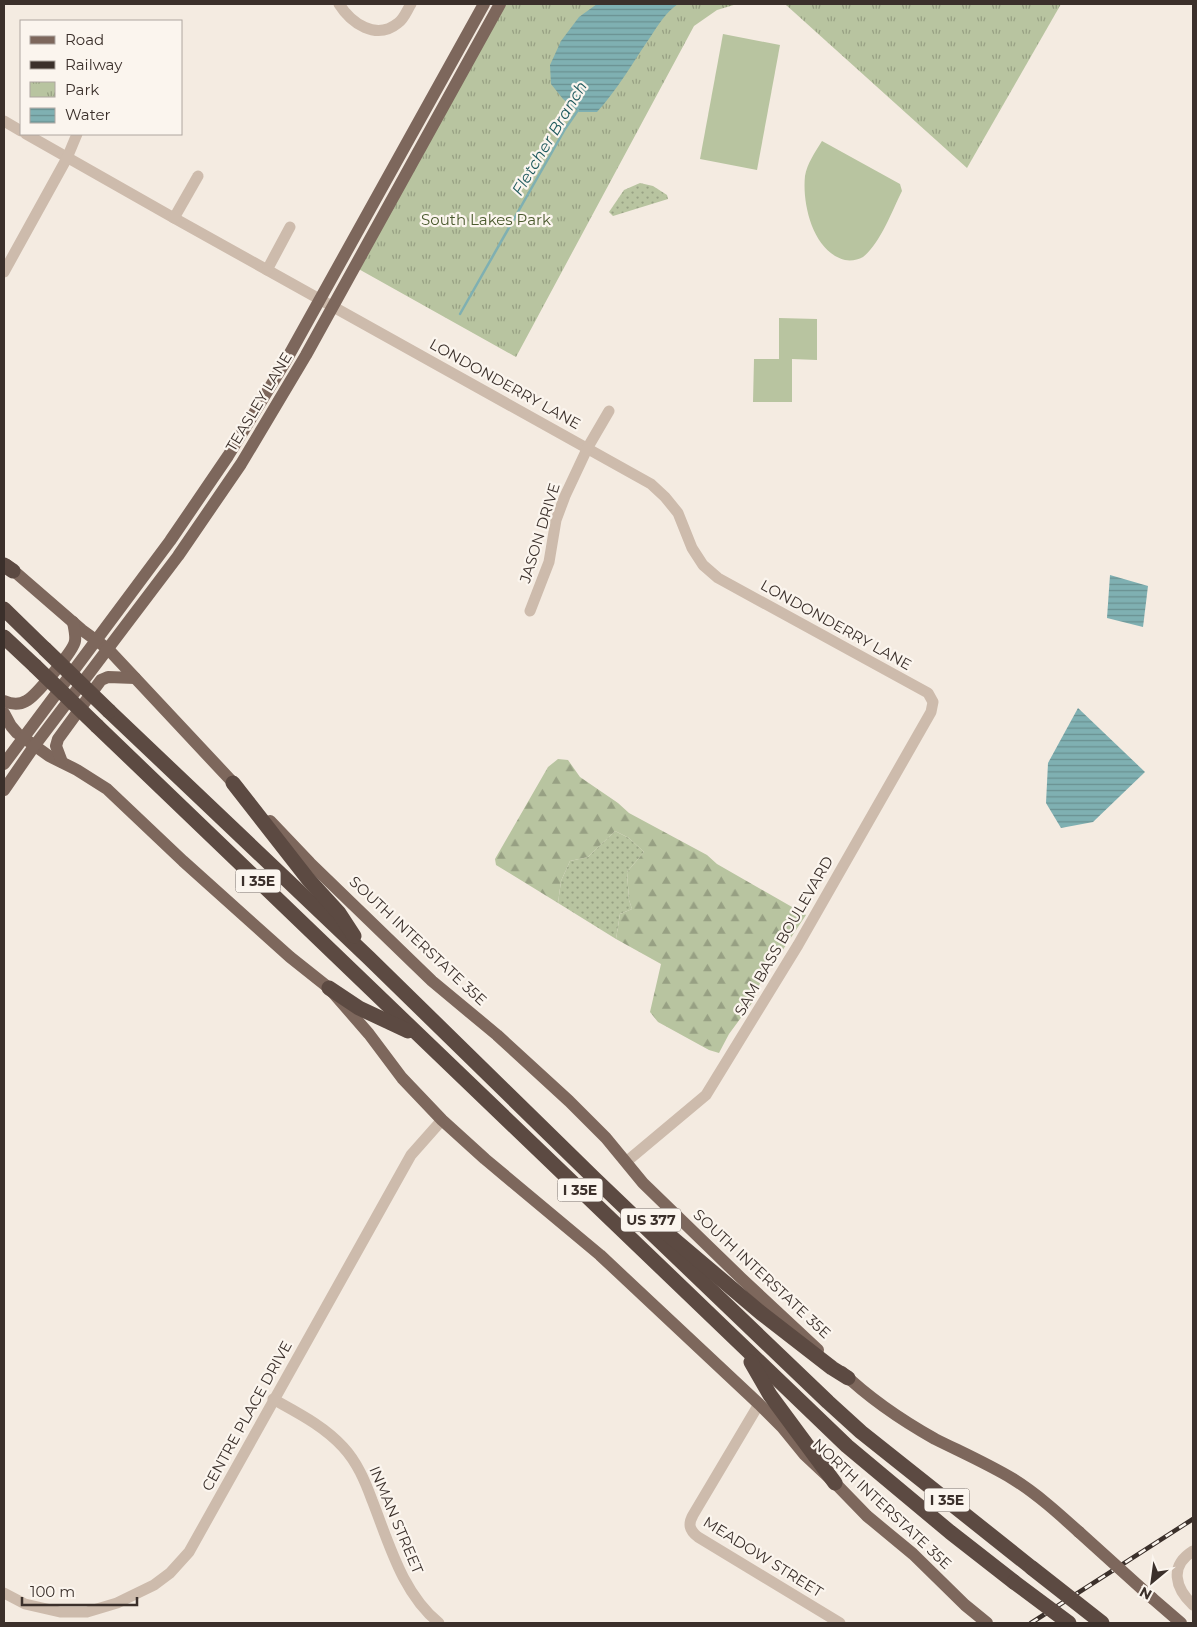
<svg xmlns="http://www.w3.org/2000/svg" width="1197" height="1627" font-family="Montserrat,sans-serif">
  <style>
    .grass { fill: url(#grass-dots) }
    .forest { fill: url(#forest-firs) }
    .park { fill: url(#park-tufts) }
    .pitch { fill: #b8c4a0 }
    .water { fill: url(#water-rules) }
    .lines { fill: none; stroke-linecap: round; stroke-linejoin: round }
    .stream { stroke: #7fb0b2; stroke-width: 2.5 }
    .minor { stroke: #cdbbac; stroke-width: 11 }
    .major { stroke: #7d675c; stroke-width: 12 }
    .highway { stroke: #5c4a42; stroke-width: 15 }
    .rail-casing { stroke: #3b302b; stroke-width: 4.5 }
    .rail { stroke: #fbf5ee; stroke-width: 2.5; stroke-dasharray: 8; stroke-linecap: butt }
    .major-bridge { stroke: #7d675c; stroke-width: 12 }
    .highway-bridge { stroke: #5c4a42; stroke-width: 15 }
    .labels { text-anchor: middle; stroke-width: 4.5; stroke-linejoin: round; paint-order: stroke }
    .shield { fill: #fbf5ee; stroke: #756b66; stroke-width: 1 }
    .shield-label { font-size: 14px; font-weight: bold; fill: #3b302b }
    .park-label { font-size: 15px; fill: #4a5a2e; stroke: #fbf5ee }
    .street-label { font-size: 15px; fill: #3b302b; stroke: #fbf5ee }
    .water-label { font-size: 16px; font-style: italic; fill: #1f5a5e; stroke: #fbf5ee }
  </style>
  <defs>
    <pattern id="grass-dots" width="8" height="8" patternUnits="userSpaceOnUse" patternTransform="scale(1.25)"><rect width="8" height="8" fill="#b8c4a0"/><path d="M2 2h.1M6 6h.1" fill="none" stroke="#97a083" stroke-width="1.8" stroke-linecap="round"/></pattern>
    <pattern id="forest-firs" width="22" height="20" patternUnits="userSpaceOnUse" patternTransform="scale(1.25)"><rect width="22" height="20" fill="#b8c4a0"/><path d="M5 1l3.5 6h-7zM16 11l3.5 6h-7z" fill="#97a083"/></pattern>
    <pattern id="park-tufts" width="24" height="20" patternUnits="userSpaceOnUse" patternTransform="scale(1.25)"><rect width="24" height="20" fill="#b8c4a0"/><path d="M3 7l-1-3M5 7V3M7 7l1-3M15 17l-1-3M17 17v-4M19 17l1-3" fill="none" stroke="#97a083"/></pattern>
    <pattern id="water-rules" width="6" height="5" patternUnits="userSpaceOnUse" patternTransform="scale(1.25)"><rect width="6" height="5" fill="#7fb0b2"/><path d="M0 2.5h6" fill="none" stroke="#699091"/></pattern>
  </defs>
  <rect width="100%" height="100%" fill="#f4ebe1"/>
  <g class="grass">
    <path d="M640 183 653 186 667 195 668 199 613 216 609 212 624 190Z"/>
    <path d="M615 831 629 838 644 852 627 872 629 900 632 909 620 914 616 939 558 903 561 881 570 861 588 857Z"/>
  </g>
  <path class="forest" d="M558 759 568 760 580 777 618 803 629 813 707 855 717 864 806 915 782 951 770 955 754 1000 729 1034 719 1053 709 1050 658 1022 650 1012 661 964 616 939 620 914 632 909 629 900 627 872 644 852 629 838 615 831 588 857 570 861 561 881 558 903 496 865 495 859 548 767Z"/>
  <g class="park">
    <path d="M500 4H737L717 10 694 26 516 357 355 267Z"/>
    <path d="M785 4H1061L967 168Z"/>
  </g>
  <g class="pitch">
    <path d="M723 34 780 45 757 170 700 159Z"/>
    <path d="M822 141 900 184 902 191C892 211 880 244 863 257 858 260 851 261 845 260 813 252 802 204 805 176 807 164 815 152 822 141Z"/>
    <path d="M779 318 817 319V360L792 359V402H753L754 359H779Z"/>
  </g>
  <g class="water">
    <path d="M597 4H678C666 12 659 24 651 36 633 62 618 89 597 112H579L563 99 551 84 550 65 561 41 579 17Z"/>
    <path d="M1110 575 1148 586 1143 627 1107 618Z"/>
    <path d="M1078 708 1145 772 1093 822 1061 828 1046 803 1048 763Z"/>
  </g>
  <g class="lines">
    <path class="stream" d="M460 314 565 129 578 110"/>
    <g class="minor">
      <path d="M339 4C351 23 376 41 398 23 404 19 407 10 411 4"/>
      <path d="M4 121 21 131"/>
      <path d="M26 134 174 218 651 484 665 497 678 513 692 548 703 565 718 578 928 693 933 702 931 712 798 945 706 1095 626 1162"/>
      <path d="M174 218 198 176"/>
      <path d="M267 270 290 227"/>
      <path d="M4 272 67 158 77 134"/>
      <path d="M530 611 549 562 556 520 565 496 588 447 609 411"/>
      <path d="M273 1399C298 1413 324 1426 343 1447 357 1462 365 1481 372 1500 389 1543 402 1593 439 1623"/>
      <path d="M759 1404 693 1515C688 1524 689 1530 698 1537L840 1623"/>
      <path d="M1193 1551C1169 1566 1175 1588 1193 1605"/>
      <path d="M4 1593 25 1604 60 1612H87L117 1603 154 1585 170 1573 189 1552 411 1155 442 1120"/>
    </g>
    <g class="major">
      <path d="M7 565 82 630 108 649 239 789"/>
      <path d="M4 701C11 704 19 705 26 701 35 697 74 650 75 641 76 635 74 628 73 622"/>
      <path d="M4 713 11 726 17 733 49 756 77 770 107 789 183 861 290 957 329 988 369 1034 402 1078 442 1120 485 1159 600 1255 759 1404 782 1427 804 1454 835 1483 867 1516 913 1554 965 1605 987 1623"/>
      <path d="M62 762 56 746 58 739 101 680 108 677 135 678"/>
      <path d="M4 764 170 541 228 456 284 364 484 4"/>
      <path d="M4 790 35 745 178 556 241 464 306 355 500 4"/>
      <path d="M270 821 310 863 432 981 497 1035 569 1101 606 1138 643 1183 741 1278 818 1350"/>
      <path d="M842 1372C868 1397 903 1421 935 1439 961 1452 988 1464 1013 1479 1037 1494 1058 1513 1079 1532"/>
      <path d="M1152 1598 1181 1623"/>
    </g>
    <g class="highway">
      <path d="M4 565 13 571"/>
      <path d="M4 609 45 649"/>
      <path d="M4 637 35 666"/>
      <path d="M109 711 369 958 595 1179 828 1402 861 1432 1032 1568"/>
      <path d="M97 726 847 1446 950 1532 1014 1582"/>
      <path d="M233 783 308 879 339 913 354 936"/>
      <path d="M329 988 359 1008 408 1031"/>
      <path d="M657 1225 761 1313 832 1368 848 1378"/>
      <path d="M751 1362 770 1395 835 1483"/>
    </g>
    <g class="rail-casing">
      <path id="rail" d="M1031 1623 1193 1519"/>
    </g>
    <use href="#rail" class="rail"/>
    <path class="major-bridge" d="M1079 1532 1152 1598"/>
    <g class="highway-bridge">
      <path d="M45 649 109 711"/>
      <path d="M35 666 97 726"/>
      <path d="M1032 1568 1102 1623"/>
      <path d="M1014 1582 1069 1623"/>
    </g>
  </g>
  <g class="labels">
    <g class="shield">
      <rect x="235.5" y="869.5" width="45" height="23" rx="4"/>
      <rect x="557.5" y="1178.5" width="45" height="23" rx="4"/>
      <rect x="621" y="1208.5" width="60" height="23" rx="4"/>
      <rect x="924.5" y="1488.5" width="45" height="23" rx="4"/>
    </g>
    <g class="shield-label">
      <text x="258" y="886">I 35E</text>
      <text x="580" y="1195">I 35E</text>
      <text x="651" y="1225">US 377</text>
      <text x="947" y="1505">I 35E</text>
    </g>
    <g class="park-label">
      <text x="486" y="225">South Lakes Park</text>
    </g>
    <g class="street-label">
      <text transform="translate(505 384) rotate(29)" y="5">LONDONDERRY LANE</text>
      <text transform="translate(259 402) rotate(-59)" y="5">TEASLEY LANE</text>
      <text transform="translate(540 533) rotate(-73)" y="5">JASON DRIVE</text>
      <text transform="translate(836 625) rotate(29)" y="5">LONDONDERRY LANE</text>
      <text transform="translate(784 936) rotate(-60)" y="5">SAM BASS BOULEVARD</text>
      <text transform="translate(418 941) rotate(43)" y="5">SOUTH INTERSTATE 35E</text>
      <text transform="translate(762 1274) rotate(43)" y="5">SOUTH INTERSTATE 35E</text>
      <text transform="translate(247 1416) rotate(-61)" y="5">CENTRE PLACE DRIVE</text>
      <text transform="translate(882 1504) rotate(43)" y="5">NORTH INTERSTATE 35E</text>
      <text transform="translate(396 1520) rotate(67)" y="5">INMAN STREET</text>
      <text transform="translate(763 1557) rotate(32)" y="5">MEADOW STREET</text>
    </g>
    <g class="water-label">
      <text transform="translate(549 138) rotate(-59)" y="6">Fletcher Branch</text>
    </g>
  </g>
  <rect width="1197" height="1627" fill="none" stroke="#3b302b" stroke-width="10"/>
  <rect x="20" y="20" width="162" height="115" fill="#fbf5ee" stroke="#aea6a0"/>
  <rect x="30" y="36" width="25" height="8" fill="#7d675c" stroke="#aea6a0"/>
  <text x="65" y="45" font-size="15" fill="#3b302b">Road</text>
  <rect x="30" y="61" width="25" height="8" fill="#3b302b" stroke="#aea6a0"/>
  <text x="65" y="70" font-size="15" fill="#3b302b">Railway</text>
  <rect x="30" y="82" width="25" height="15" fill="url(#park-tufts)" stroke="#aea6a0"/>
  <text x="65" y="95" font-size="15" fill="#3b302b">Park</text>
  <rect x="30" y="108" width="25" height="15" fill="url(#water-rules)" stroke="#aea6a0"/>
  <text x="65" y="120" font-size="15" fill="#3b302b">Water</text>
  <g transform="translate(1152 1582) rotate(209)" stroke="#fbf5ee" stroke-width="4" paint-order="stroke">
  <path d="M0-4L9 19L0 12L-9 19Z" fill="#3b302b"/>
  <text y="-8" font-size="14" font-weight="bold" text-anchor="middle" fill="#3b302b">N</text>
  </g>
  <path d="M22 1597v8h115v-8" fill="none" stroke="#3b302b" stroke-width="2.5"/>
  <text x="30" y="1597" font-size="15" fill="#3b302b" stroke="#fbf5ee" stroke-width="4" paint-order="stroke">100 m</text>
</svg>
